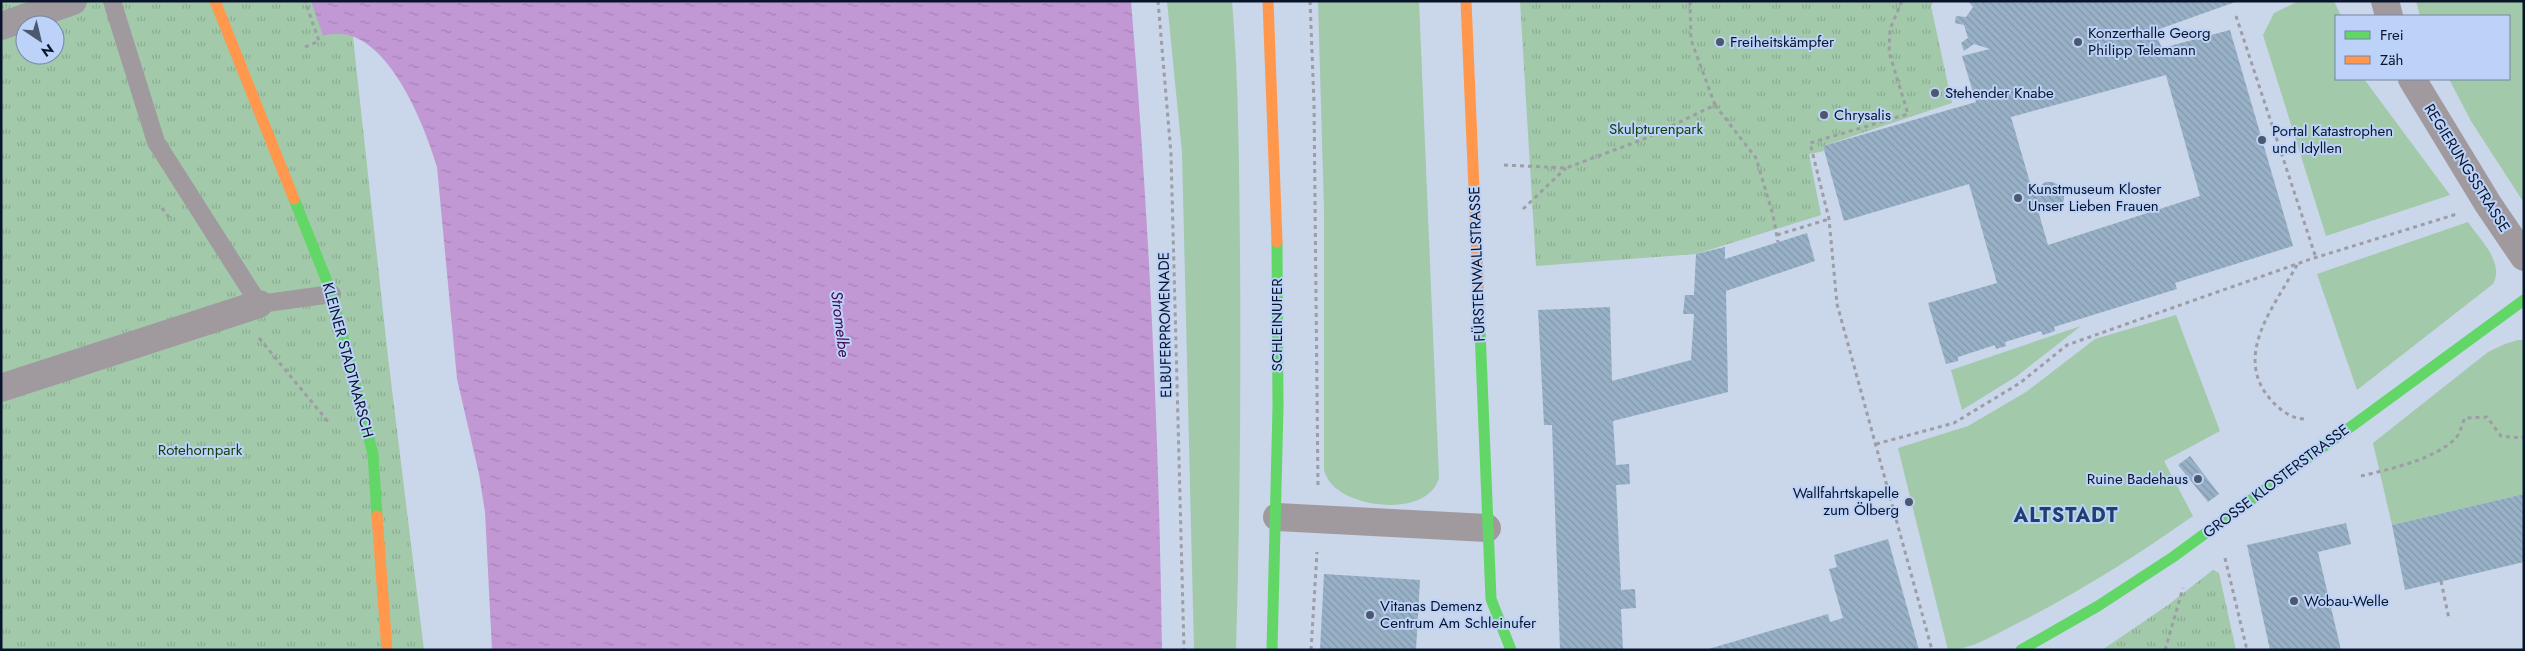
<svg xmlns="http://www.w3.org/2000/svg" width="2525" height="651" font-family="Jost,sans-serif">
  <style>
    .green { fill: #a2c9aa }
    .park { fill: url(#park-tufts); fill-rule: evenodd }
    .water { fill: url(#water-ripples) }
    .building { fill: url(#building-back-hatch); fill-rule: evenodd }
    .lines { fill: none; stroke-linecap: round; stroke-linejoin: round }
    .path { stroke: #9d9da5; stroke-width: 3; stroke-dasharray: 4 4; stroke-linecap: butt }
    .lane { stroke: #a09a9f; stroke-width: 18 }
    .street { stroke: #a09a9f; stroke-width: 28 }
    .fast { stroke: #63d668; stroke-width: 11 }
    .slow { stroke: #ff974d; stroke-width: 11 }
    .poi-dot { fill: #4c586d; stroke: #bcd2f8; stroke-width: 2 }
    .labels { text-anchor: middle; stroke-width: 4; stroke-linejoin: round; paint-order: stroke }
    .poi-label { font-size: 15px; fill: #08142a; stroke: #bcd2f8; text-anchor: start }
    .park-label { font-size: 15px; fill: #13400a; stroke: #bcd2f8 }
    .street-label { font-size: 15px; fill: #08142a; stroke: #bcd2f8 }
    .water-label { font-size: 16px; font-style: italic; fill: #450750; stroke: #bcd2f8 }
    .district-label { font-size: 20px; font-weight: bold; letter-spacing: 1px; fill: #213e72; stroke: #bcd2f8 }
  </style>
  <defs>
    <pattern id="park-tufts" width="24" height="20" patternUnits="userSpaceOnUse" patternTransform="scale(1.25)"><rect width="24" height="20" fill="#a2c9aa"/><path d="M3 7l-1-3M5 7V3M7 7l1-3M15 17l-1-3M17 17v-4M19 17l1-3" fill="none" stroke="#8aac92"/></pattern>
    <pattern id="water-ripples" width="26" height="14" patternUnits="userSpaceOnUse" patternTransform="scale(1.25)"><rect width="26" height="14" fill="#c298d4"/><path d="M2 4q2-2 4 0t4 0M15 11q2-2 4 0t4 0" fill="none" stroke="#a582b6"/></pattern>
    <pattern id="building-back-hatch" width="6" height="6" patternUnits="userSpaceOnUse" patternTransform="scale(1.25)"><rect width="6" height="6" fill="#98b1c6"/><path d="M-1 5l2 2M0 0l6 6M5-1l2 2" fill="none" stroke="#8297aa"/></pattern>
  </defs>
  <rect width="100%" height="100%" fill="#cad6ea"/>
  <g class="green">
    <path d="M1167 1H1232C1239 85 1239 169 1240 254 1241 386 1240 518 1236 650H1194L1182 153Z"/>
    <path d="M1318 1H1419L1439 478C1428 515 1361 509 1337 489 1331 485 1326 477 1324 470V210Z"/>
    <path d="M2299 1H2334L2341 16H2336V79H2364L2450 195 2326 236 2263 35 2274 13Z"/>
    <path d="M2416 1H2524V203L2471 121 2449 79H2509V16H2420Z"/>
    <path d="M2468 222C2479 239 2505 262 2493 284L2357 390 2317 274Z"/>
    <path d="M2176 315 2220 431 2164 461 2193 516C2136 556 2078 593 2016 624 1996 634 1971 650 1948 650L1898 448 1968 426 2026 392 2095 339Z"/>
    <path d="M2081 326 2017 376 1962 410 1951 370Z"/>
    <path d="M2518 340H2524V494L2392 525 2373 443 2488 352 2505 344Z"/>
  </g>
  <g class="park">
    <path d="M1 1H349L388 357 424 650H1ZM25 25H55V55H25Z"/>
    <path d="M1520 1H1934L1931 6 1952 103 1823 146 1824 151 1809 154 1821 215 1696 254 1536 266Z"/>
    <path d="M2213 570 2219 573 2236 650H2102L2168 605Z"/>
  </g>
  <path class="water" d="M311 1H1131C1149 217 1159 433 1162 650H492L485 512 479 474 457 379 437 167C424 123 383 17 323 36Z"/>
  <g class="building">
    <path d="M1968 1H2238L2154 31 2162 48 2230 30 2293 246 2175 283 2177 289 2054 327 2055 331 2043 335 2041 331 2005 342 2006 346 1996 349 1995 345 1958 357V361L1946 364 1928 303 1997 283 1969 184 1844 221 1823 146 1976 102 1962 56 1990 49 1974 44 1964 51 1961 43 1968 38 1964 25 1955 23 1956 16 1966 17 1973 7ZM2166 75 2200 196 2048 245 2037 207 2046 211H2053L2060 207 2064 200V192L2060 186 2053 182H2045L2033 193 2011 117Z"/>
    <path d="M1807 233 1815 261 1726 291 1728 392 1613 421 1616 465 1629 464 1630 484 1616 485 1621 590 1635 589 1636 608 1621 609 1623 650H1560L1552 425H1544L1538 310 1610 307 1612 381 1691 360 1694 314H1683L1685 295H1694L1696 254 1725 247V259Z"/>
    <path d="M2190 456 2219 494 2208 502 2178 465Z"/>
    <path d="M2524 494V562L2405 590 2392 525Z"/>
    <path d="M2346 523 2351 544 2318 552 2341 650H2270L2247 545Z"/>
    <path d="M1888 539 1919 650H1705L1828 614 1830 622 1843 618 1829 569 1837 567 1834 555Z"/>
    <path d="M1324 574 1420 580 1416 650H1320Z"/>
  </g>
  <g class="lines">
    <g class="path">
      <path d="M1158 1 1171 154 1184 650"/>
      <path d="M1310 1 1314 103 1318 488"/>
      <path d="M1902 1 1890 29 1889 52 1908 114 1810 143 1829 219 1837 304 1932 650"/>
      <path d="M2236 16 2316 258"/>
      <path d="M305 47 319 41 305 1"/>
      <path d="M1715 105 1756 158 1773 215 1778 242"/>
      <path d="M1504 165 1566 168 1644 139 1715 105 1691 40 1690 1"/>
      <path d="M162 208 170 219"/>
      <path d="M1523 209 1566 168"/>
      <path d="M1777 235 1829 219"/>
      <path d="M2297 265C2274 307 2232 356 2271 400 2280 410 2290 418 2304 419"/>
      <path d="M259 338 330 424"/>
      <path d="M1876 444 1954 423 2020 383 2067 345 2311 259 2457 214"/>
      <path d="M2361 476C2390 469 2433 460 2455 439 2460 434 2462 424 2465 418L2487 417 2501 436 2520 438 2524 437"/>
      <path d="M2225 558 2247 650"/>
      <path d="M2441 581 2449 619"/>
      <path d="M1311 650 1317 552"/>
      <path d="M2165 650 2183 588"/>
    </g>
    <path class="lane" d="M112 1 156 142 259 304 332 294"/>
    <g class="street">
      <path d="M2385 1 2389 16"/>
      <path d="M1 26 73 1"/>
      <path d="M2412 79 2488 204 2524 257"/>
      <path d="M1 388 259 304"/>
      <path d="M1277 517 1487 528"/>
    </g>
    <g class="fast">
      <path d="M294 199 332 294 373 454 377 516"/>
      <path d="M1480 330 1491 599 1511 650"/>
      <path d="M1272 650 1278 407 1277 242"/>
      <path d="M2021 650 2098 606 2173 557 2524 300"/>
    </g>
    <g class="slow">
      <path d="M215 1 294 199"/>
      <path d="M1268 1 1277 242"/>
      <path d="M1466 1 1480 330"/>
      <path d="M377 516 387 650"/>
    </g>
  </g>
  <g class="poi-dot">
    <circle cx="1720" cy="42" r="5"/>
    <circle cx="2078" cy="42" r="5"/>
    <circle cx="1935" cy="93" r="5"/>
    <circle cx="1824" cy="115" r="5"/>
    <circle cx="2262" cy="140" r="5"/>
    <circle cx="2018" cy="198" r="5"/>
    <circle cx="2198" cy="479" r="5"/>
    <circle cx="1909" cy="502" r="5"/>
    <circle cx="2294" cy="601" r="5"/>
    <circle cx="1370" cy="615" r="5"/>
  </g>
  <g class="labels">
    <g class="poi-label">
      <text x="2088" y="38">Konzerthalle Georg<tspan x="2088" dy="17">Philipp Telemann</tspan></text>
      <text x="1730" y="47">Freiheitskämpfer</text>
      <text x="1945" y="98">Stehender Knabe</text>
      <text x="1834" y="120">Chrysalis</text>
      <text x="2272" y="136">Portal Katastrophen<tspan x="2272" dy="17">und Idyllen</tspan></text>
      <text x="2028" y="194">Kunstmuseum Kloster<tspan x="2028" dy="17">Unser Lieben Frauen</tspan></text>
      <text x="2188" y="484" text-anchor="end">Ruine Badehaus</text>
      <text x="1899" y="498" text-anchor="end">Wallfahrtskapelle<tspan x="1899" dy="17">zum Ölberg</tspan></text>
      <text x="2304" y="606">Wobau-Welle</text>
      <text x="1380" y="611">Vitanas Demenz<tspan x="1380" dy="17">Centrum Am Schleinufer</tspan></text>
    </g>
    <g class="park-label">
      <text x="1656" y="134">Skulpturenpark</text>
      <text x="200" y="455">Rotehornpark</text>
    </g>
    <g class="street-label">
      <text transform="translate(2467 168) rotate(58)" y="5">REGIERUNGSSTRASSE</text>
      <text transform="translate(1477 264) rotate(-92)" y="5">FÜRSTENWALLSTRASSE</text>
      <text transform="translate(1165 325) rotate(-91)" y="5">ELBUFERPROMENADE</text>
      <text transform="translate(1277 325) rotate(-90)" y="5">SCHLEINUFER</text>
      <text transform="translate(348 360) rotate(75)" y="5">KLEINER STADTMARSCH</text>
      <text transform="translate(2276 481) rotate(-37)" y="5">GROSSE KLOSTERSTRASSE</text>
    </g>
    <g class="water-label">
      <text transform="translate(841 324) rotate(83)" y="6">Stromelbe</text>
    </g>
    <g class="district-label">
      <text x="2066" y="522">ALTSTADT</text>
    </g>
  </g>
  <rect width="2525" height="651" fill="none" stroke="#08142a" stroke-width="5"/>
  <rect x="2335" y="15" width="175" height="65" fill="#bcd2f8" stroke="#7486a6"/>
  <rect x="2345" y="31" width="25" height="8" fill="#63d668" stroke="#7486a6"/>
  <text x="2380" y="40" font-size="15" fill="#08142a">Frei</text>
  <rect x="2345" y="56" width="25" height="8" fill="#ff974d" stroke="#7486a6"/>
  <text x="2380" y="65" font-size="15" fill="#08142a">Zäh</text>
  <g transform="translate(40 40) rotate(145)"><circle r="24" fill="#bcd2f8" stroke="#7486a6"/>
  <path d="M0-4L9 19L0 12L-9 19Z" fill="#4c586d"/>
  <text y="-8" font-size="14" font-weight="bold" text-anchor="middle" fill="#08142a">N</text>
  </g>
</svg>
